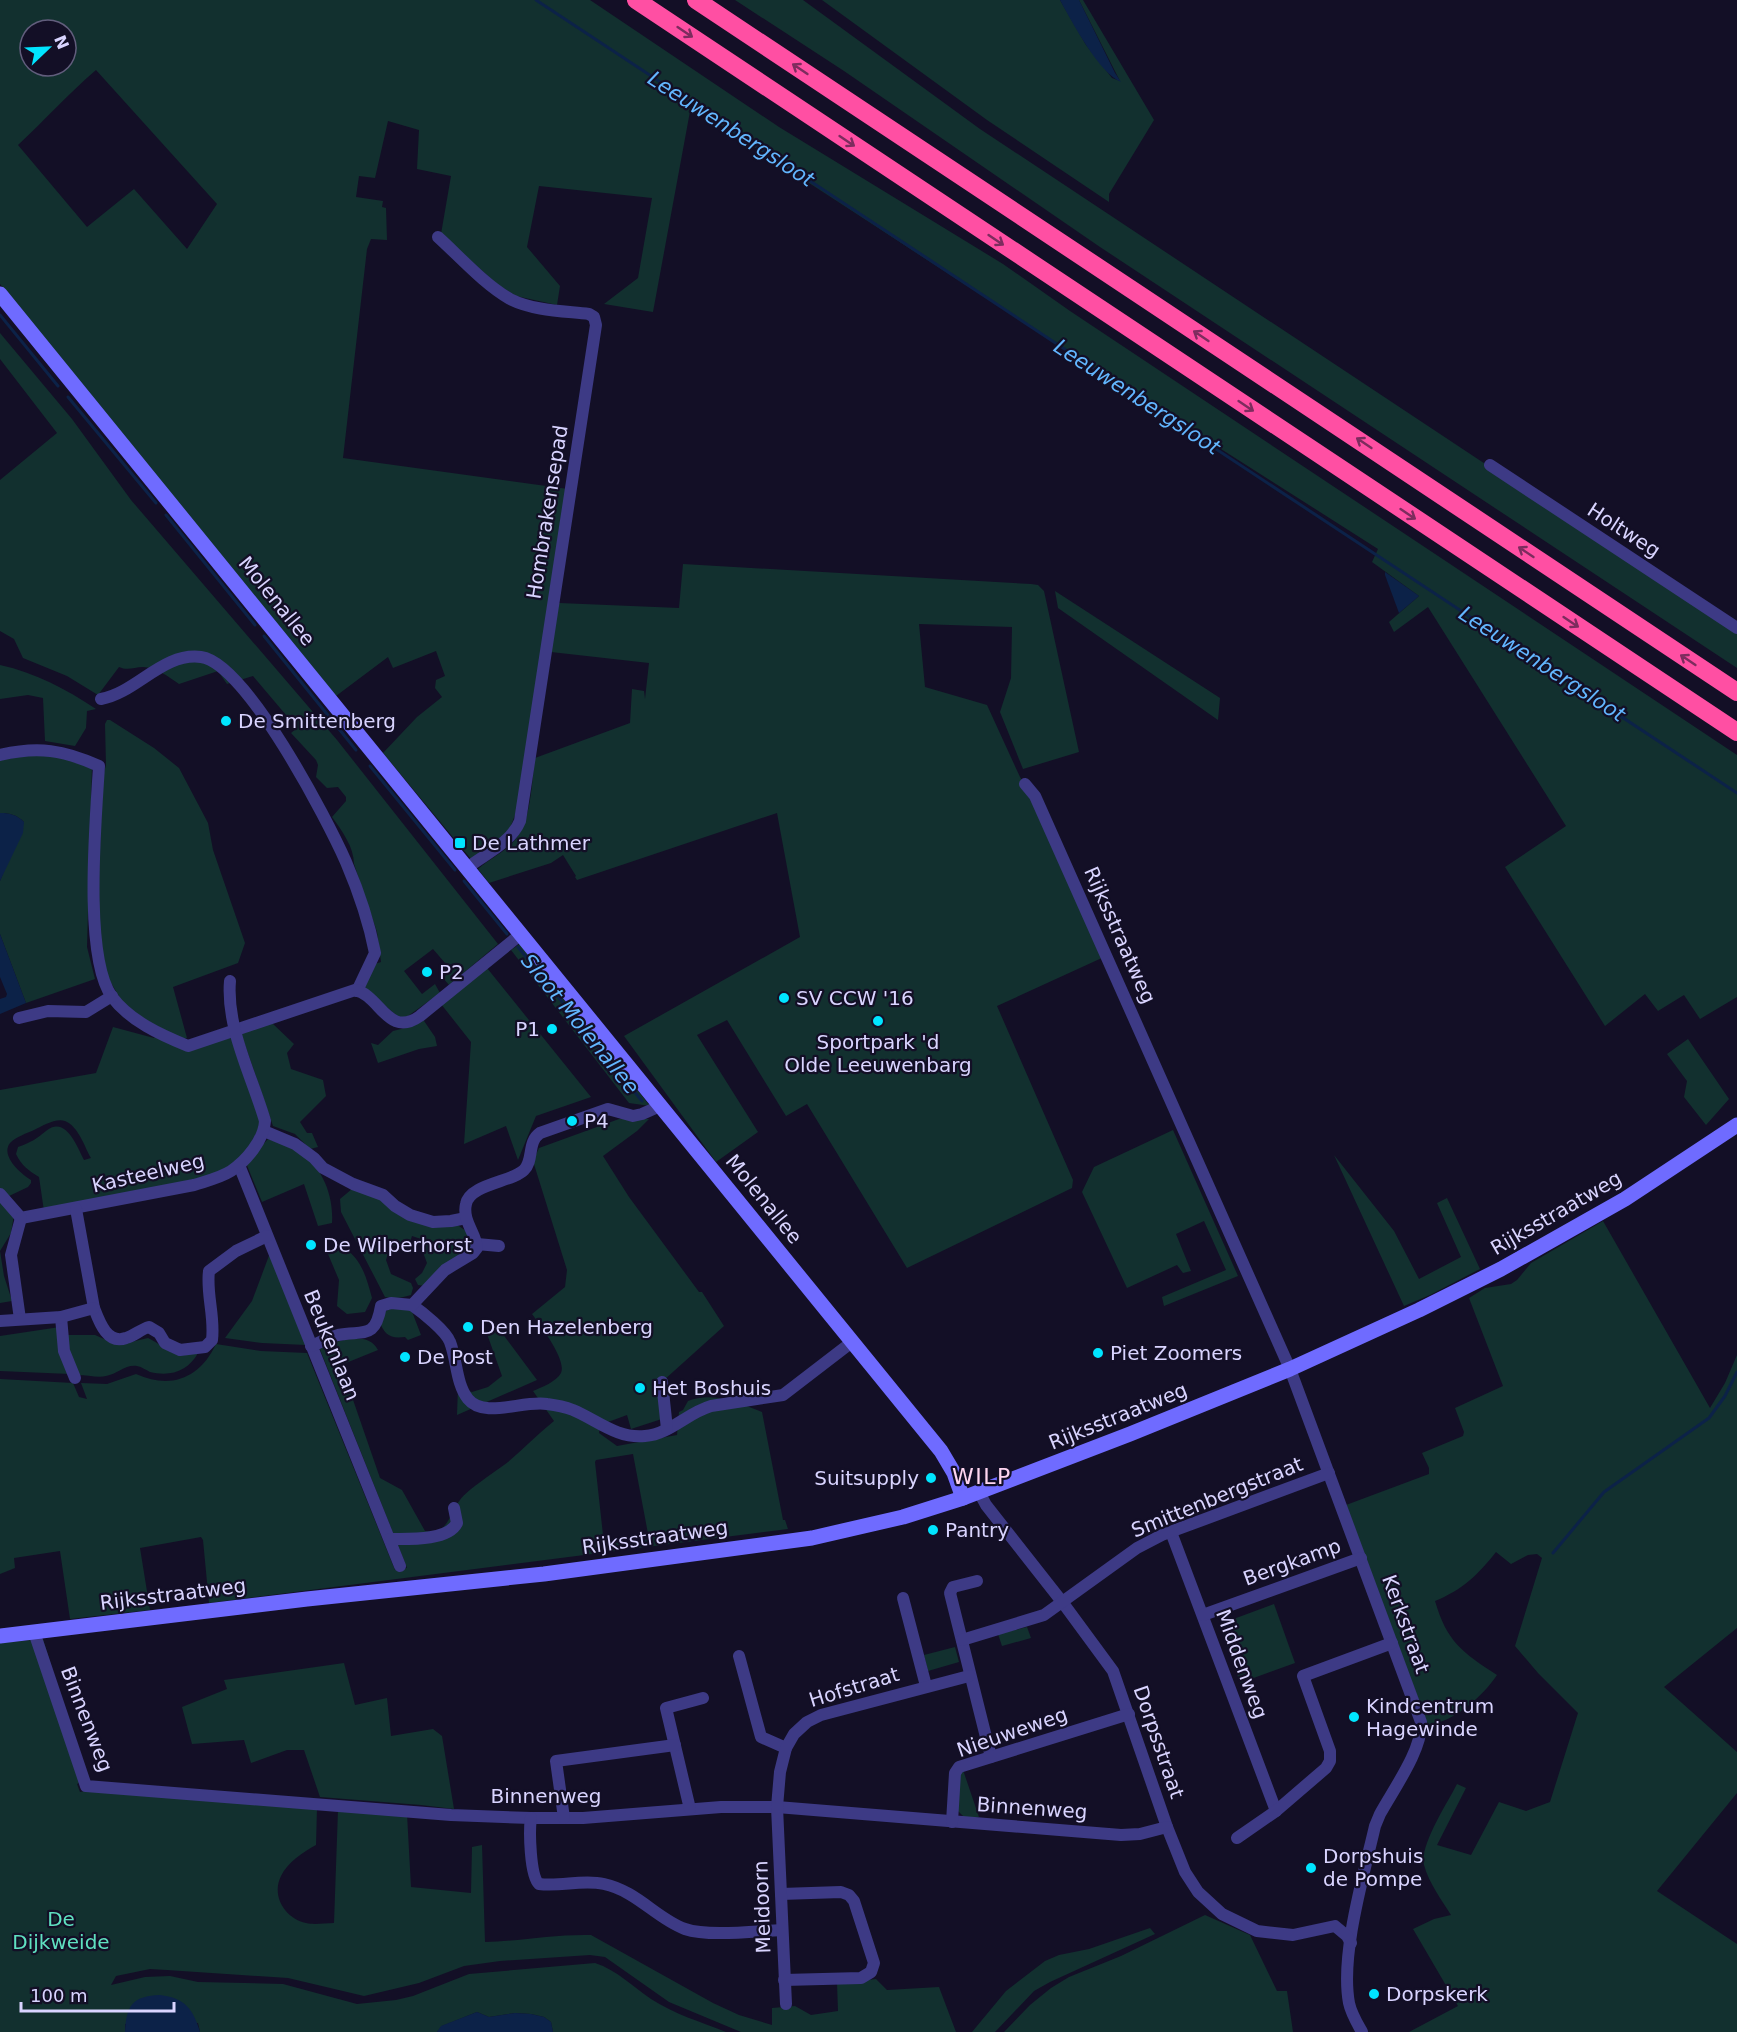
<svg xmlns="http://www.w3.org/2000/svg" width="1737" height="2032" font-family="'DejaVu Sans',sans-serif">
  <style>
    .green { fill: #12302f; fill-rule: evenodd }
    .water { fill: #0c2248 }
    .lines { fill: none; stroke-linecap: round; stroke-linejoin: round }
    .stream { stroke: #0c2248; stroke-width: 3 }
    .street { stroke: #3d3a85; stroke-width: 12 }
    .secondary { stroke: #6f6bff; stroke-width: 15 }
    .highway { stroke: #ff4fa3; stroke-width: 18 }
    .oneway { stroke: #7d2c5e }
    .poi-dot { fill: #00e5ff; stroke: #130f26; stroke-width: 2 }
    .labels { text-anchor: middle; stroke-width: 4.5; stroke-linejoin: round; paint-order: stroke }
    .street-label { font-size: 20px; fill: #d9d4ff; stroke: #130f26 }
    .poi-label { font-size: 20px; fill: #d9d4ff; stroke: #130f26; text-anchor: start }
    .park-label { font-size: 20px; fill: #5fe0c0; stroke: #130f26 }
    .water-label { font-size: 21px; font-style: italic; fill: #62b6ff; stroke: #130f26 }
    .quarter-label { font-size: 22px; letter-spacing: 1.5px; fill: #ffd6f0; stroke: #130f26 }
  </style>
  <rect width="100%" height="100%" fill="#130f26"/>
  <g class="green">
    <path d="M0 0H590L779 127 1003 264 1070 311 1737 755V997L1700 1019 1684 995 1658 1011 1645 994 1605 1026 1505 867 1566 826 1428 607 1394 632 1389 622 1419 596 1372 562 1378 549 1047 338 691 106 653 312 604 304 638 278 652 198 539 186 527 247 560 286 557 305 516 296 498 285 441 234 451 176 417 169 419 130 388 121 375 178 359 176 356 197 383 201 382 207 386 208 387 240 371 239 367 249 343 458 568 489 518 807 509 831 471 859 383 753 417 717 442 697 435 688 436 680 445 676 436 651 393 668 388 657 336 696 0 284ZM30 30H66V66H30ZM96 70 217 204 187 249 134 189 87 227 18 145C45 120 69 93 96 70Z"/>
    <path d="M735 0H803L980 129 1737 631V668L1100 247 844 71Z"/>
    <path d="M822 0H1060L1086 45 1112 78 1120 81 1079 0H1083L1154 120 1109 194V202L987 120Z"/>
    <path d="M0 333 72 419 131 500 337 740 498 944 449 985 443 978 451 970 433 949 404 971 422 994 435 984 440 993 408 1016 403 1018 397 1016 361 984 368 966 381 962 377 932 354 864C354 847 342 831 332 817L346 801V797L338 787 327 788 316 777 318 765 316 760 291 733 297 728 253 676 227 684 218 671 179 684C169 677 156 667 143 667 134 667 128 671 119 667L98 695 67 676 23 658 14 639 0 631V480L57 433 0 359Z"/>
    <path d="M683 564 1031 584 1038 585 1044 591 1079 752 1023 769 1000 712 1011 678 1012 627 919 624 925 687 987 705 1020 777 1032 797 1104 957 997 1006 1073 1180 1072 1188 907 1268 807 1104 786 1116 727 1020 697 1035 758 1132 716 1162 624 1036 800 937 777 813 577 880 575 877 576 876 563 855 551 863 489 883 478 869C490 858 508 851 518 836 531 818 532 780 535 758L630 723 632 689 644 691 645 699 649 663 551 652 559 603 679 608Z"/>
    <path d="M1055 591 1220 698 1218 720 1058 608Z"/>
    <path d="M0 665C36 673 66 689 96 709L87 711 86 728 75 746 45 741 43 698 28 695 0 699Z"/>
    <path d="M107 720H110L154 748 179 768 208 823 213 850 245 943 238 963 173 987 187 1038 181 1039 141 1017 121 1000 103 969 97 915 103 776 106 765 105 724Z"/>
    <path d="M42 753 92 766 87 947 95 979 26 1003 0 934V881L24 822C17 815 10 813 0 813V760Z"/>
    <path d="M521 943 650 1106 629 1103 511 950Z"/>
    <path d="M487 968 591 1097 536 1116 518 1160 506 1126 464 1144 471 1042 441 1004Z"/>
    <path d="M422 1018 435 1037 437 1046 419 1049 378 1063 371 1043 378 1045 393 1031 409 1027Z"/>
    <path d="M272 1023 294 1044 287 1053 291 1069 323 1080 326 1096 300 1122 307 1133H312L318 1147 310 1149 295 1134 273 1126 241 1033Z"/>
    <path d="M113 1027 154 1038 156 1036 181 1049 232 1036 262 1122 248 1149 232 1166 200 1179 44 1211 39 1177C28 1170 22 1166 16 1154L18 1147C32 1142 36 1139 46 1131 66 1115 77 1147 84 1160L91 1158C84 1146 79 1127 65 1121 55 1118 43 1126 34 1130 27 1133 16 1137 10 1143 0 1156 21 1174 31 1180V1183L28 1187 7 1197 0 1188V1090L96 1073Z"/>
    <path d="M1688 1039 1729 1099 1706 1125 1684 1097 1687 1081 1667 1054Z"/>
    <path d="M619 1119H649L637 1131 603 1156 629 1197 699 1292H702L724 1326 664 1380 669 1391 671 1416 631 1429 627 1415 600 1425 599 1433 617 1446 677 1435 679 1412 683 1410 688 1401C712 1391 740 1403 762 1412L783 1520H785L788 1529 209 1603 203 1540 201 1537 140 1548 150 1610 70 1619 60 1551 14 1558 15 1568 0 1574V1379L73 1383 79 1397 87 1399 81 1383 107 1384 136 1374C171 1390 200 1378 216 1344L261 1351 307 1353 395 1570 407 1568 319 1347C337 1342 367 1329 378 1350L341 1365 380 1478 402 1490 425 1531C450 1534 447 1516 460 1500 468 1489 495 1472 508 1462 523 1449 538 1434 554 1421L533 1391C542 1387 556 1382 561 1373 567 1360 540 1325 532 1314L565 1287 567 1270 533 1161 539 1148ZM633 1454 649 1539 604 1544 595 1462 596 1460Z"/>
    <path d="M1173 1130 1238 1276 1164 1306 1162 1297 1226 1270 1204 1221 1176 1234 1191 1271 1183 1273 1177 1265 1127 1288 1082 1192 1094 1167Z"/>
    <path d="M268 1139C277 1142 288 1145 296 1149 321 1164 334 1194 332 1223L318 1226 304 1184 262 1202 246 1163Z"/>
    <path d="M1334 1155 1394 1231 1419 1279 1461 1257 1437 1203 1447 1198 1480 1269 1430 1295 1404 1306Z"/>
    <path d="M352 1189 381 1198 395 1211 456 1224 469 1233 472 1247 425 1286 418 1285 415 1279 422 1273 427 1263 421 1247V1239L412 1236 410 1242 390 1247 386 1260 391 1274 411 1283 413 1288 411 1295C401 1298 395 1299 385 1297L341 1212 340 1199Z"/>
    <path d="M0 1201 14 1215 11 1233 0 1251 4 1276 12 1301 0 1303Z"/>
    <path d="M1603 1221 1710 1408 1725 1383 1737 1355V1628L1664 1687 1737 1752V1793L1657 1891 1737 1944V2032H1409L1458 2006 1413 1929 1434 1919 1451 1915C1441 1899 1429 1883 1424 1865 1419 1846 1448 1802 1457 1784L1466 1788 1437 1845 1471 1855 1499 1802 1526 1811 1550 1802 1578 1713 1538 1673 1515 1646 1542 1558 1537 1554 1528 1555 1511 1564 1496 1552C1478 1575 1462 1590 1435 1601 1447 1642 1462 1652 1497 1675 1483 1696 1454 1722 1428 1725L1346 1505 1429 1474V1468L1422 1453 1463 1436 1464 1432 1455 1408 1503 1386 1469 1298 1485 1288 1511 1284 1517 1280 1531 1263Z"/>
    <path d="M339 1245C361 1256 366 1276 372 1298L365 1312 347 1314 337 1306 339 1280 328 1254Z"/>
    <path d="M270 1253 306 1345 262 1343 225 1338 252 1301Z"/>
    <path d="M397 1306 411 1309 421 1335 408 1340 405 1337C390 1339 385 1335 379 1321L386 1311Z"/>
    <path d="M60 1327 70 1374 0 1371V1336Z"/>
    <path d="M499 1329 537 1380 457 1415 458 1387 472 1392 488 1387 502 1376 486 1331Z"/>
    <path d="M67 1335H95L118 1345 148 1338C170 1350 172 1355 198 1353 188 1371 171 1377 150 1372 146 1370 142 1367 137 1366 126 1364 117 1374 106 1376 98 1378 87 1375 78 1375L70 1353Z"/>
    <path d="M1274 1604 1295 1663 1240 1683 1220 1624Z"/>
    <path d="M1027 1627 1031 1638 1002 1646 998 1634Z"/>
    <path d="M43 1639 86 1779 77 1784 80 1792 91 1790 317 1808 316 1845C303 1852 287 1863 281 1876 271 1896 285 1918 306 1923 314 1925 325 1923 334 1923L338 1810 407 1814 411 1887 471 1893 472 1847 482 1845 485 1942C520 1941 556 1934 591 1935L713 2003 739 2015 772 2025V2008L795 2006 811 2015 838 2011 837 1983 876 1979 887 1990 939 1987 956 2032H741L669 2002 605 1957 590 1955 500 1961 464 1966 419 1983 364 1996 288 1978 167 1970 150 1969 116 1976 111 1985 145 1977 170 1976 198 1982 283 1984 357 2004 396 2000 413 1996 469 1974 595 1963C617 1970 633 1987 651 1999 674 2014 701 2022 726 2032H553L551 2022 544 2017 531 2014 515 2013 489 2017 477 2012 442 2026 437 2032H200L198 2023 125 2024V2032H0V1643Z"/>
    <path d="M955 1647 959 1662 928 1671 924 1655Z"/>
    <path d="M344 1663 355 1705 387 1698 391 1736 433 1729 442 1736 454 1809 421 1805 320 1797 304 1750H287L251 1763 244 1740 192 1744 182 1707 227 1689 224 1680Z"/>
    <path d="M963 1770 979 1817H964L957 1810 960 1774Z"/>
    <path d="M1205 1915 1250 1935 1277 1991H1287L1293 2032H1004L1030 2005 1051 1988 1069 1977 1121 1956Z"/>
    <path d="M1150 1928 1155 1934 1050 1982 1034 1991 995 2032H972L1006 1991 1045 1961 1059 1955 1089 1949Z"/>
  </g>
  <g class="water">
    <path d="M1060 0H1079L1115 73 1121 82C1099 73 1072 22 1060 0Z"/>
    <path d="M1385 572 1419 596 1399 613 1385 575Z"/>
    <path d="M0 813C10 813 17 815 24 822L23 833 0 881Z"/>
    <path d="M0 934 26 1003 0 1014V999L6 997 7 994 0 977Z"/>
    <path d="M160 1995C185 1998 193 2009 200 2032H125C126 2005 133 1996 160 1995Z"/>
    <path d="M477 2012 489 2017 515 2013 531 2014 544 2017 551 2022 553 2032H437L441 2026Z"/>
  </g>
  <g class="lines">
    <g class="stream">
      <path d="M536 0 1737 793"/>
      <path d="M0 315 58 386"/>
      <path d="M68 397 156 503"/>
      <path d="M166 515 255 625"/>
      <path d="M264 636 356 750"/>
      <path d="M370 766 455 870"/>
      <path d="M464 881 507 934"/>
      <path d="M518 947 642 1101"/>
      <path d="M1553 1553 1604 1492 1709 1418 1725 1396 1737 1372"/>
    </g>
    <g class="street">
      <path d="M438 237C460 257 485 285 510 299 534 311 564 311 589 314L594 317 596 325 520 821C511 843 485 854 467 868"/>
      <path d="M1490 465 1737 628"/>
      <path d="M101 699C136 693 163 652 201 657 246 663 327 819 346 862 358 890 369 922 375 953L357 991"/>
      <path d="M0 755C38 746 64 750 99 766 96 818 83 957 112 997 130 1021 161 1035 188 1046L355 990C380 995 388 1039 420 1016L521 934"/>
      <path d="M1025 784 1035 796 1290 1369 1421 1722C1423 1749 1393 1790 1380 1814L1375 1826C1364 1874 1340 1955 1349 2003 1351 2013 1357 2023 1362 2032"/>
      <path d="M19 1018 48 1011 86 1012 112 996"/>
      <path d="M264 1131 295 1144 314 1158 323 1168 353 1184 383 1195 395 1206 410 1215 433 1222 451 1221 466 1218"/>
      <path d="M239 1165 400 1566"/>
      <path d="M0 1194 21 1218 194 1185C206 1181 220 1178 231 1171 246 1161 264 1140 265 1121 252 1076 226 1028 230 981"/>
      <path d="M76 1209 94 1308C99 1321 107 1345 126 1338 134 1336 141 1329 149 1327L159 1333 165 1343 180 1350 205 1347 212 1340C215 1316 206 1294 209 1271L236 1251 267 1236"/>
      <path d="M477 1244 499 1246"/>
      <path d="M412 1305C422 1312 446 1331 450 1342 457 1360 456 1384 468 1399 484 1419 523 1400 547 1404 555 1405 565 1407 573 1410 597 1420 617 1439 645 1436 670 1434 687 1413 711 1406L783 1395 852 1342"/>
      <path d="M61 1317 64 1351 75 1378"/>
      <path d="M20 1319 11 1255 21 1218"/>
      <path d="M0 1321 61 1317 94 1308"/>
      <path d="M311 1346C320 1343 329 1337 338 1335 364 1330 375 1340 381 1306L391 1303 412 1305 445 1270 473 1253 477 1248C476 1233 462 1221 466 1204 470 1184 512 1182 524 1170 534 1160 527 1142 540 1133L608 1109 633 1116 642 1114 660 1106"/>
      <path d="M662 1382 667 1429"/>
      <path d="M979 1492 986 1505 1063 1603 1113 1671 1167 1827 1185 1872 1198 1892 1222 1914 1257 1931 1293 1935 1335 1926 1347 1936 1351 1943"/>
      <path d="M1171 1532 1276 1811"/>
      <path d="M390 1539C408 1539 448 1541 457 1523L454 1508"/>
      <path d="M977 1581 953 1587 950 1593 991 1757"/>
      <path d="M903 1598 926 1686"/>
      <path d="M1203 1615 1361 1558"/>
      <path d="M34 1632 86 1786 451 1815 531 1818H583L721 1807H777L1121 1835 1140 1834 1167 1827"/>
      <path d="M962 1640 1044 1615 1137 1548 1162 1535 1329 1473"/>
      <path d="M739 1656 761 1737 786 1748"/>
      <path d="M690 1809 666 1708 703 1698"/>
      <path d="M531 1818C529 1831 530 1876 539 1884 561 1887 582 1879 604 1884 637 1891 657 1919 685 1929 708 1937 756 1931 782 1930"/>
      <path d="M564 1818 556 1761 675 1745"/>
      <path d="M952 1822 955 1773 959 1767 1129 1714"/>
      <path d="M1237 1838 1276 1811 1326 1768 1330 1761V1751L1303 1676 1392 1643"/>
      <path d="M781 1894 841 1892 849 1895 854 1901 874 1963 871 1972 861 1978 784 1980"/>
      <path d="M786 2004 777 1807 780 1772 786 1748 794 1734 807 1722 821 1715 969 1676"/>
    </g>
    <g class="secondary">
      <path d="M0 294 941 1451 954 1473 963 1498"/>
      <path d="M0 1636 307 1599 544 1574 812 1538 903 1517 963 1498 1130 1434 1290 1369 1419 1310 1501 1269 1625 1199 1737 1125"/>
    </g>
    <g class="highway">
      <path d="M636 0 1737 732"/>
      <path d="M696 0 1737 692"/>
    </g>
  </g>
  <defs><path id="oneway-shaft" d="M-6 0H5M1.5-3L5.5 0L1.5 3" fill="none" stroke-width="1.6" stroke-linecap="round" stroke-linejoin="round" transform="scale(1.5)"/></defs>
  <g class="oneway">
    <use href="#oneway-shaft" transform="translate(685 32) rotate(34)"/>
    <use href="#oneway-shaft" transform="translate(800 69) rotate(-146)"/>
    <use href="#oneway-shaft" transform="translate(847 141) rotate(34)"/>
    <use href="#oneway-shaft" transform="translate(996 240) rotate(34)"/>
    <use href="#oneway-shaft" transform="translate(1201 336) rotate(-146)"/>
    <use href="#oneway-shaft" transform="translate(1246 406) rotate(34)"/>
    <use href="#oneway-shaft" transform="translate(1364 443) rotate(-146)"/>
    <use href="#oneway-shaft" transform="translate(1408 514) rotate(34)"/>
    <use href="#oneway-shaft" transform="translate(1526 552) rotate(-146)"/>
    <use href="#oneway-shaft" transform="translate(1571 622) rotate(34)"/>
    <use href="#oneway-shaft" transform="translate(1688 660) rotate(-146)"/>
  </g>
  <g class="poi-dot">
    <circle cx="226" cy="721" r="6"/>
    <rect x="454" y="837" width="12" height="12" rx="3"/>
    <circle cx="427" cy="972" r="6"/>
    <circle cx="784" cy="998" r="6"/>
    <circle cx="878" cy="1021" r="6"/>
    <circle cx="552" cy="1029" r="6"/>
    <circle cx="572" cy="1121" r="6"/>
    <circle cx="311" cy="1245" r="6"/>
    <circle cx="468" cy="1327" r="6"/>
    <circle cx="1098" cy="1353" r="6"/>
    <circle cx="405" cy="1357" r="6"/>
    <circle cx="640" cy="1388" r="6"/>
    <circle cx="931" cy="1478" r="6"/>
    <circle cx="933" cy="1530" r="6"/>
    <circle cx="1354" cy="1717" r="6"/>
    <circle cx="1311" cy="1868" r="6"/>
    <circle cx="1374" cy="1994" r="6"/>
  </g>
  <g class="labels">
    <g class="street-label">
      <text transform="translate(547 512) rotate(-81)" y="7">Hombrakensepad</text>
      <text transform="translate(1624 530) rotate(33)" y="7">Holtweg</text>
      <text transform="translate(277 601) rotate(51)" y="7">Molenallee</text>
      <text transform="translate(1120 935) rotate(66)" y="7">Rijksstraatweg</text>
      <text transform="translate(148 1173) rotate(-13)" y="7">Kasteelweg</text>
      <text transform="translate(764 1199) rotate(51)" y="7">Molenallee</text>
      <text transform="translate(1556 1213) rotate(-30)" y="7">Rijksstraatweg</text>
      <text transform="translate(332 1345) rotate(68)" y="7">Beukenlaan</text>
      <text transform="translate(1118 1416) rotate(-22)" y="7">Rijksstraatweg</text>
      <text transform="translate(1217 1497) rotate(-22)" y="7">Smittenbergstraat</text>
      <text transform="translate(655 1537) rotate(-8)" y="7">Rijksstraatweg</text>
      <text transform="translate(1292 1562) rotate(-20)" y="7">Bergkamp</text>
      <text transform="translate(173 1594) rotate(-7)" y="7">Rijksstraatweg</text>
      <text transform="translate(1406 1624) rotate(70)" y="7">Kerkstraat</text>
      <text transform="translate(1242 1664) rotate(70)" y="7">Middenweg</text>
      <text transform="translate(854 1687) rotate(-17)" y="7">Hofstraat</text>
      <text transform="translate(87 1719) rotate(69)" y="7">Binnenweg</text>
      <text transform="translate(1012 1732) rotate(-19)" y="7">Nieuweweg</text>
      <text transform="translate(1159 1742) rotate(71)" y="7">Dorpsstraat</text>
      <text x="546" y="1803">Binnenweg</text>
      <text transform="translate(1032 1808) rotate(4)" y="7">Binnenweg</text>
      <text transform="translate(762 1907) rotate(-92)" y="7">Meidoorn</text>
    </g>
    <g class="poi-label">
      <text x="238" y="728">De Smittenberg</text>
      <text x="472" y="850">De Lathmer</text>
      <text x="439" y="979">P2</text>
      <text x="796" y="1005">SV CCW '16</text>
      <text x="540" y="1036" text-anchor="end">P1</text>
      <text x="878" y="1049" text-anchor="middle">Sportpark 'd<tspan x="878" dy="23">Olde Leeuwenbarg</tspan></text>
      <text x="584" y="1128">P4</text>
      <text x="323" y="1252">De Wilperhorst</text>
      <text x="480" y="1334">Den Hazelenberg</text>
      <text x="1110" y="1360">Piet Zoomers</text>
      <text x="417" y="1364">De Post</text>
      <text x="652" y="1395">Het Boshuis</text>
      <text x="919" y="1485" text-anchor="end">Suitsupply</text>
      <text x="945" y="1537">Pantry</text>
      <text x="1366" y="1713">Kindcentrum<tspan x="1366" dy="23">Hagewinde</tspan></text>
      <text x="1323" y="1863">Dorpshuis<tspan x="1323" dy="23">de Pompe</tspan></text>
      <text x="1386" y="2001">Dorpskerk</text>
    </g>
    <g class="park-label">
      <text x="61" y="1926">De<tspan x="61" dy="23">Dijkweide</tspan></text>
    </g>
    <g class="water-label">
      <text transform="translate(731 129) rotate(33)" y="7">Leeuwenbergsloot</text>
      <text transform="translate(1137 397) rotate(33)" y="7">Leeuwenbergsloot</text>
      <text transform="translate(1542 664) rotate(33)" y="7">Leeuwenbergsloot</text>
      <text transform="translate(580 1024) rotate(51)" y="7">Sloot Molenallee</text>
    </g>
    <g class="quarter-label">
      <text x="982" y="1484">WILP</text>
    </g>
  </g>
  <g transform="translate(48 48) rotate(67)"><circle r="28" fill="#130f26" stroke="#625e7d" stroke-width="1.5"/>
  <path d="M0-4.5L10 22L0 15L-10 22Z" fill="#00e5ff"/>
  <text y="-9" font-size="16" font-weight="bold" text-anchor="middle" fill="#d9d4ff">N</text>
  </g>
  <path d="M21 2002v9h153v-9" fill="none" stroke="#d9d4ff" stroke-width="3"/>
  <text x="30" y="2002" font-size="18" fill="#d9d4ff" stroke="#130f26" stroke-width="4.5" paint-order="stroke">100 m</text>
</svg>
